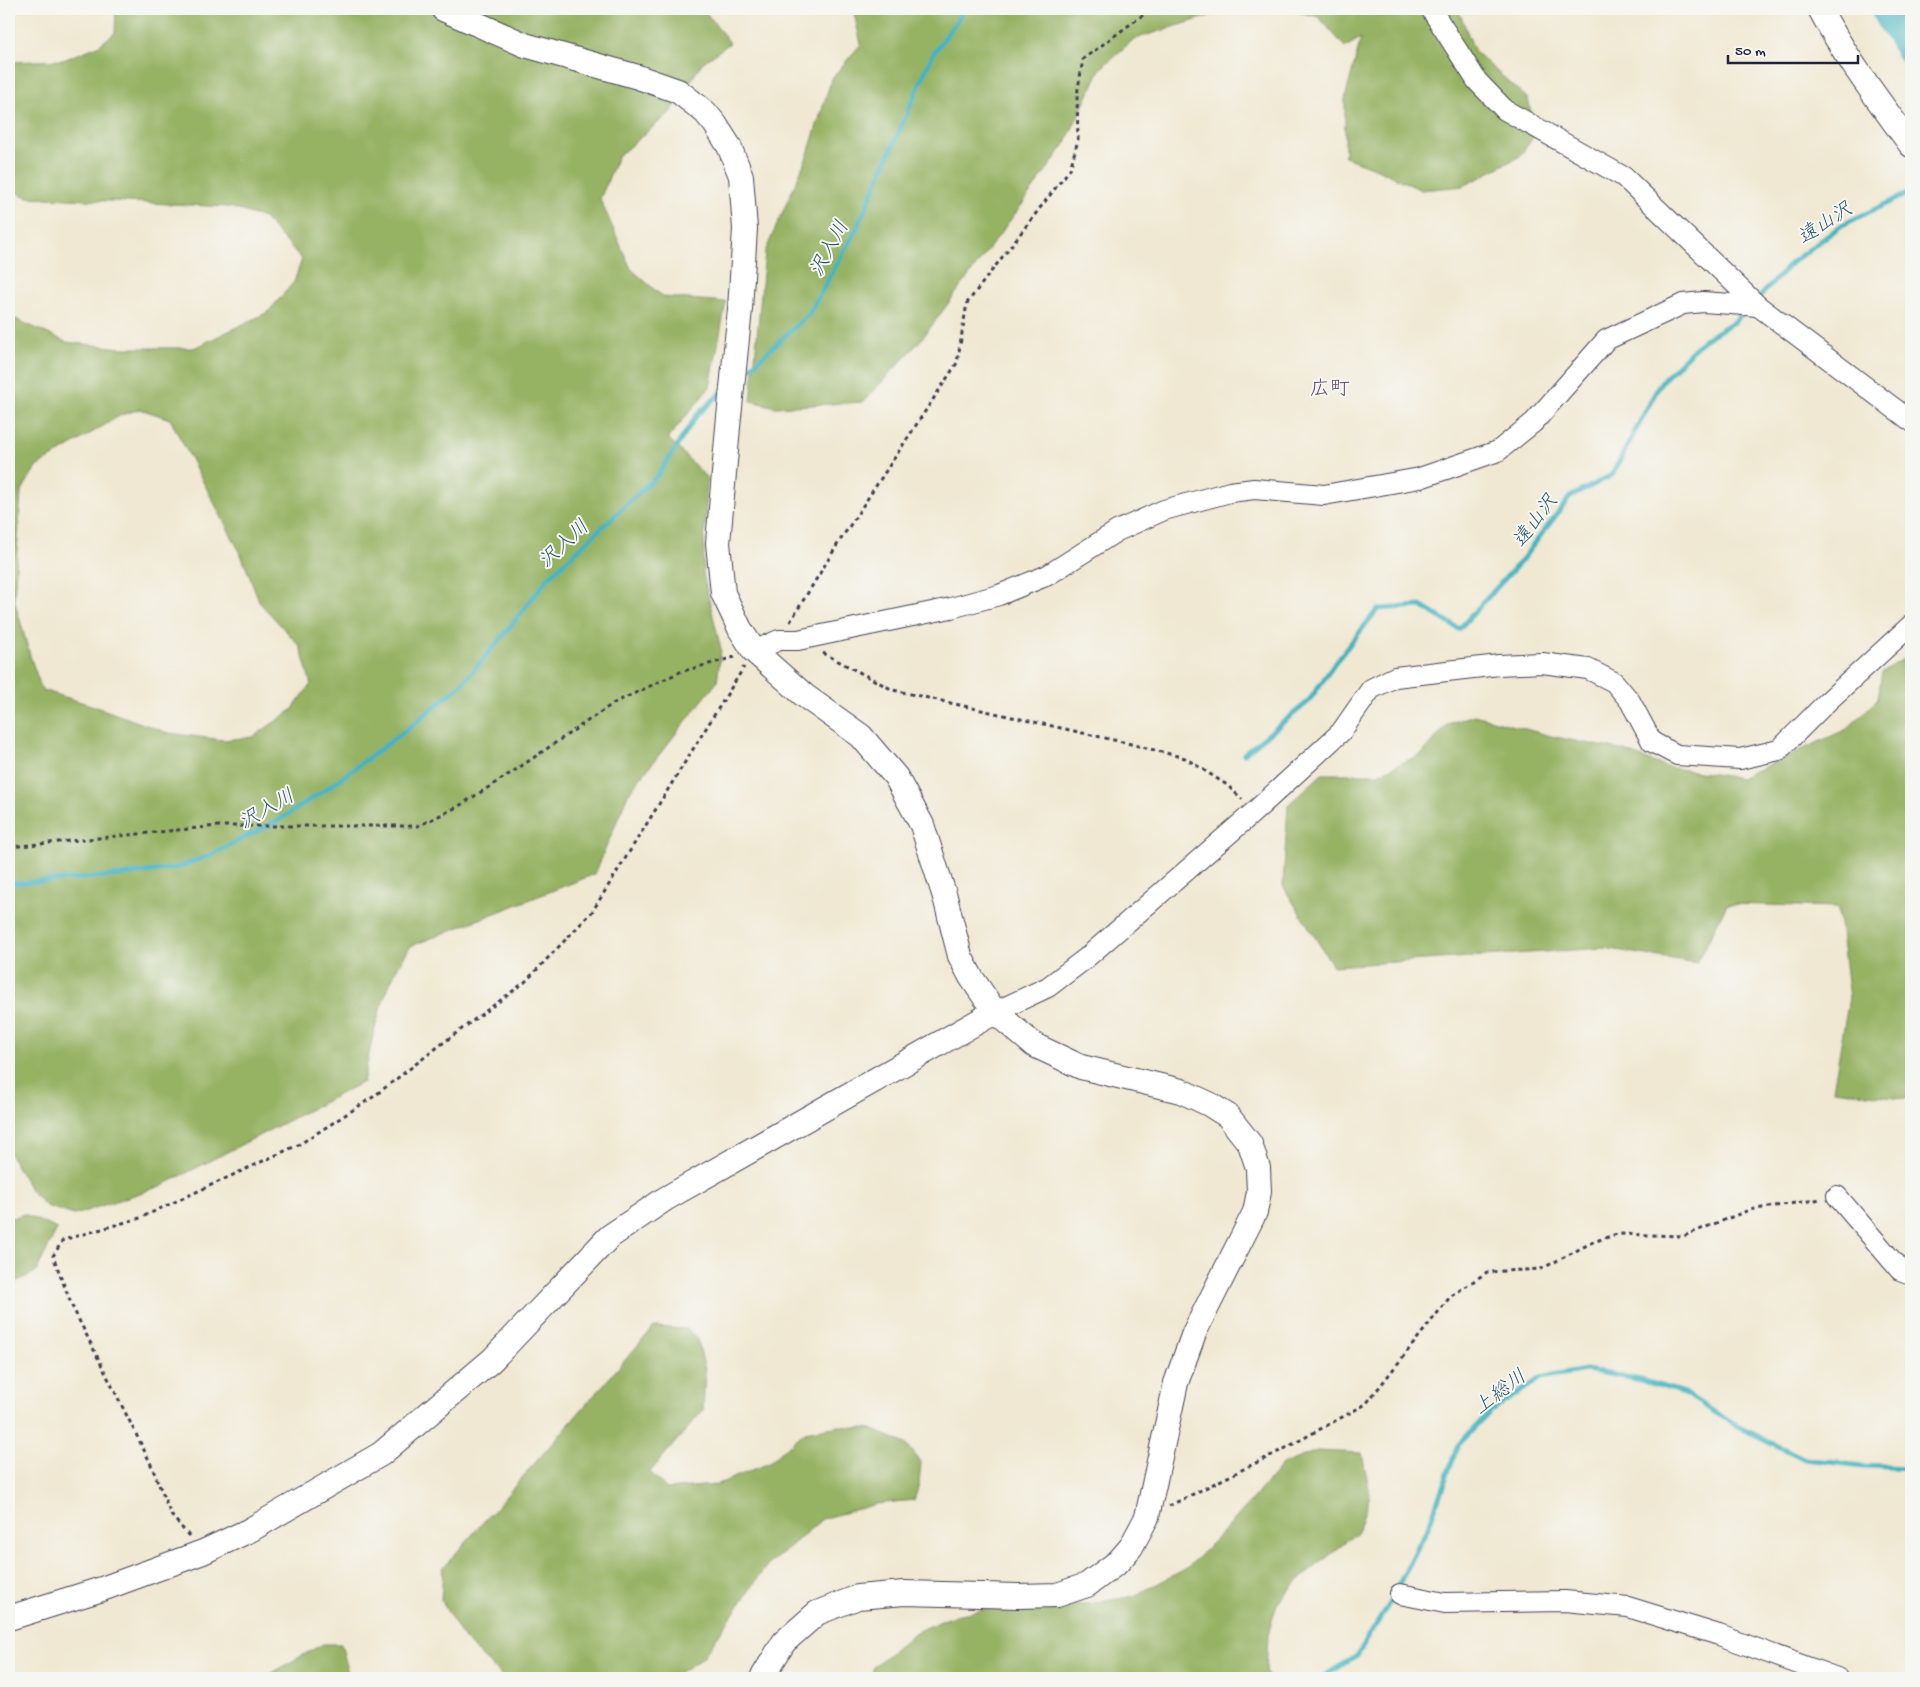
<svg xmlns="http://www.w3.org/2000/svg" width="1920" height="1687" font-family="'Gochi Hand','Klee One',sans-serif">
  <style>
    .forest { fill: #96b264; stroke: #5c6a50; fill-rule: evenodd }
    .lines { fill: none; stroke-linecap: round; stroke-linejoin: round }
    .stream { stroke: #45b3c0; stroke-width: 5 }
    .river { stroke: #45b3c0; stroke-width: 31 }
    .minor-casing { stroke: #414052; stroke-width: 22 }
    .tertiary-casing { stroke: #414052; stroke-width: 26 }
    .path { stroke: #414052; stroke-width: 3; stroke-dasharray: 4 4; stroke-linecap: butt }
    .minor { stroke: #fff; stroke-width: 20 }
    .tertiary { stroke: #fff; stroke-width: 24 }
    .labels { text-anchor: middle; stroke-width: 4; stroke-linejoin: round; paint-order: stroke }
    .water-label { font-size: 20px; font-style: italic; fill: #305c70; stroke: #f6f6f2 }
    .neighbourhood-label { font-size: 20px; fill: #63526a; stroke: #f6f6f2 }
  </style>
  <rect width="100%" height="100%" fill="#f6f6f2"/>
  <filter id="ink" filterUnits="userSpaceOnUse"><feTurbulence type="fractalNoise" baseFrequency=".02" numOctaves="2"/><feDisplacementMap in="SourceGraphic" scale="10" xChannelSelector="R" yChannelSelector="G"/><feConvolveMatrix kernelMatrix="1 2 1 2 8 2 1 2 1" color-interpolation-filters="sRGB"/></filter>
  <filter id="wash" filterUnits="userSpaceOnUse"><feTurbulence type="fractalNoise" baseFrequency=".0096" numOctaves="4" result="noise"/><feDisplacementMap in="SourceGraphic" scale="20" xChannelSelector="R" yChannelSelector="G"/><feGaussianBlur stdDeviation="1.12" result="paint"/><feColorMatrix in="noise" values="0 0 0 0 0 0 0 0 0 0 0 0 0 0 0 0 0 1.4 0 .05"/><feComposite in="paint" operator="in"/></filter>
  <g filter="url(#wash)">
    <rect width="100%" height="100%" fill="#f0e8d2"/>
    <g class="forest">
      <path d="M116 9H703L730 43 702 63 671 112 618 156 600 199 631 269 663 297 726 302 710 387 668 438 707 478 703 574 721 649 717 682 628 794 595 874 411 946C381 989 374 1031 363 1082L161 1186 74 1215 46 1206 31 1191 9 1152V316L66 342 121 348H194L268 312 294 282 302 259 264 218 230 207 27 197 9 189V62L63 60 98 46 115 33ZM140 409 170 419 240 552 260 603 300 646 311 684 292 710 253 737 223 740 168 733 91 705 42 690 31 659 14 599 21 492 36 467 121 415Z"/>
      <path d="M853 9H1227L1209 16 1134 39 1100 69 1065 144 1023 203 921 340 863 402 776 407 751 401 765 252 807 157 832 78 861 44Z"/>
      <path d="M1287 9H1458L1475 52 1528 99 1536 133 1520 156 1464 186 1421 190 1377 169 1345 157V99L1361 38 1345 47 1319 17Z"/>
      <path d="M1911 654V1099L1833 1090 1849 998 1838 907 1727 904 1697 963 1604 948 1333 966 1283 886 1288 805 1322 774H1378L1422 754 1448 724 1474 715 1551 736 1625 751 1666 767 1740 778 1847 729 1878 699 1882 672Z"/>
      <path d="M24 1214 57 1229 36 1272 9 1285V1219Z"/>
      <path d="M654 1327 686 1329 697 1338 705 1370 703 1410 650 1472 667 1489 716 1485 767 1464 805 1432 840 1426 871 1429 906 1444 921 1462 919 1485 914 1500 876 1504 822 1519 765 1568 703 1657 672 1678H504L464 1639 441 1600 443 1568Z"/>
      <path d="M1317 1451 1362 1453 1370 1494 1358 1532 1298 1581 1277 1604 1268 1634 1266 1672 1269 1678H871L874 1666 916 1632 955 1615 1015 1604H1089L1134 1596 1187 1568 1232 1523 1283 1464Z"/>
      <path d="M323 1644H341L347 1666 345 1678H262Z"/>
    </g>
    <g class="lines">
      <g class="stream">
        <path d="M1757 299 1791 263 1842 225 1911 192"/>
        <path d="M741 376 809 314 857 228 933 54 965 9"/>
        <path d="M1244 754 1308 702 1338 659 1378 609 1421 606 1459 629 1521 561 1570 497 1612 475 1661 382 1702 341 1735 321 1745 310"/>
        <path d="M9 881 17 883 123 875 176 868 211 855 281 819 328 788 409 728 461 685 502 637 548 578 658 475 697 415 723 391"/>
        <path d="M1321 1678 1357 1656 1390 1602 1429 1525 1458 1445 1491 1411 1541 1378 1586 1370 1641 1380 1684 1393 1735 1425 1805 1459 1863 1466 1911 1468"/>
      </g>
      <path class="river" d="M1886 9 1911 50"/>
    </g>
  </g>
  <g filter="url(#ink)">
    <g class="lines">
      <g class="minor-casing">
        <g id="minor">
          <path d="M1431 9 1477 81 1505 110 1624 177 1758 306 1911 421"/>
          <path d="M754 651 779 640H798L951 608 999 595 1048 575 1117 531 1164 510 1230 492 1254 489 1324 495 1420 478 1498 451 1534 422 1606 340 1683 304 1703 302 1758 306"/>
          <path d="M995 1012 1048 987 1085 959 1255 811 1341 732 1371 689 1395 677 1499 665 1542 663 1588 669 1614 682 1630 701 1652 742 1677 755 1740 759 1779 750 1827 702 1911 625"/>
          <path d="M1837 1196 1900 1270 1911 1274"/>
          <path d="M1400 1594 1445 1603 1565 1601 1628 1607 1719 1635 1837 1678"/>
        </g>
      </g>
      <g class="tertiary-casing">
        <g id="tertiary">
          <path d="M443 9 525 45 638 77 678 91 705 112 715 124 729 146 741 176 745 229 740 309 728 427 718 543 723 593 740 629 754 651 805 696 861 736 896 777 922 825 945 897 960 956 971 977 995 1012 1034 1045 1081 1067 1181 1091 1209 1104 1228 1116 1250 1144 1258 1168 1259 1192 1255 1212 1194 1333 1176 1383 1147 1517 1131 1547 1118 1562 1087 1585 1057 1595 1019 1596 904 1593 858 1597 817 1613 784 1642 762 1678"/>
          <path d="M1820 9C1845 57 1879 101 1911 145"/>
          <path d="M9 1618 102 1589 203 1552 250 1530 381 1454 492 1360 609 1237 665 1199 995 1012"/>
        </g>
      </g>
      <g class="path">
        <path d="M790 622 839 542 957 363 967 303 1070 169 1078 140 1077 95 1083 59 1151 9"/>
        <path d="M823 653 893 690 1127 743 1185 758 1227 785 1242 799"/>
        <path d="M9 847 218 826H418L459 806 514 771 614 703 680 672 735 657"/>
        <path d="M1169 1506 1284 1449 1366 1404 1450 1297 1487 1272 1541 1269 1593 1242 1617 1234 1684 1236 1749 1210 1822 1199"/>
        <path d="M189 1536 171 1515 150 1462 72 1306 53 1256 63 1240 140 1218 300 1144 373 1097 443 1043 525 982 592 912 744 667"/>
      </g>
      <use href="#minor" class="minor"/>
      <use href="#tertiary" class="tertiary"/>
    </g>
  </g>
  <g class="labels">
    <g class="water-label">
      <text transform="translate(1824 222) rotate(-33)" y="7">遠山沢</text>
      <text transform="translate(828 248) rotate(-62)" y="7">沢入川</text>
      <text transform="translate(1534 520) rotate(-53)" y="7">遠山沢</text>
      <text transform="translate(563 543) rotate(-43)" y="7">沢入川</text>
      <text transform="translate(266 808) rotate(-30)" y="7">沢入川</text>
      <text transform="translate(1499 1391) rotate(-37)" y="7">上総川</text>
    </g>
    <g class="neighbourhood-label">
      <text x="1330" y="394">広町</text>
    </g>
  </g>
  <rect width="1920" height="1687" fill="none" stroke="#f6f6f2" stroke-width="30"/>
  <path d="M1728 55v8h130v-8" fill="none" stroke="#22223b" stroke-width="2.5"/>
  <text x="1735" y="55" font-size="15" fill="#22223b" stroke="#f6f6f2" stroke-width="4" paint-order="stroke">50 m</text>
</svg>
